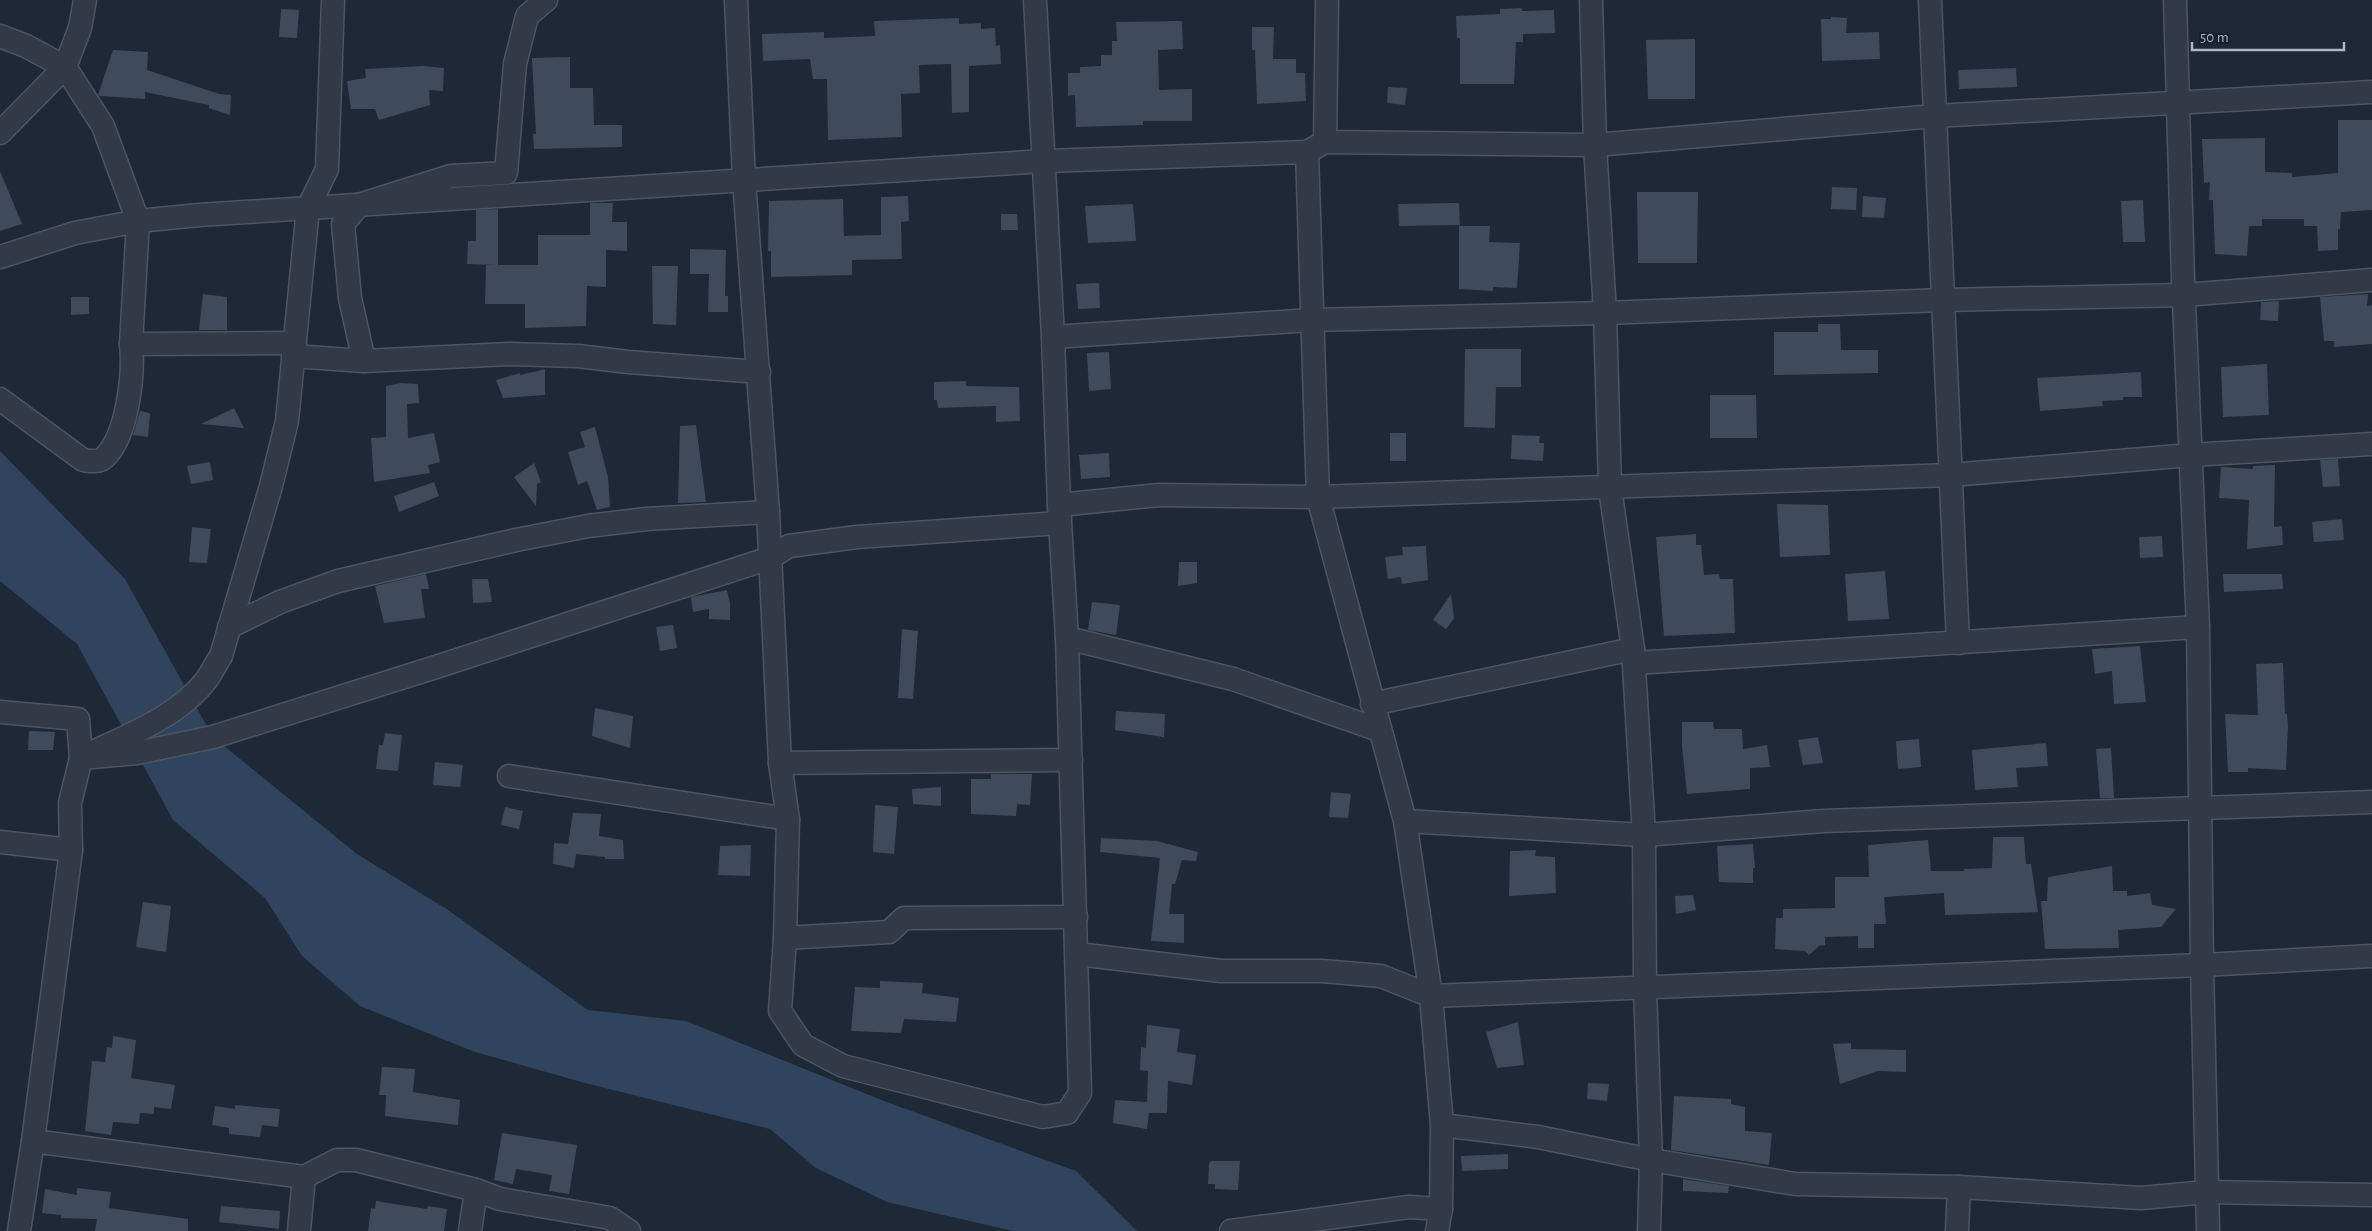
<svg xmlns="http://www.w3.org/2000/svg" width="2372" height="1231" font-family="'Alegreya Sans',sans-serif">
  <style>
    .water { fill: #30445e }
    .building { fill: #3f4b5b }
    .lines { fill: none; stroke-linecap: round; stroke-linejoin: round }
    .minor-casing { stroke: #4c5562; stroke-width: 25 }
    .minor { stroke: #313a46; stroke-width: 22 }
  </style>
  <rect width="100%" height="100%" fill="#1e2836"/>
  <path class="water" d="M0 451 125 579 213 737 357 854 448 910 588 1010 686 1021 884 1101 1076 1171 1137 1231H1013L887 1202 816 1168 770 1129 585 1083 475 1052 360 1006 302 956 265 898 173 820 77 644 0 581Z"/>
  <g class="building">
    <path d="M1522 8V11L1554 10 1555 33 1523 34V42H1516L1514 84H1460V38H1457L1456 16 1500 14V9Z"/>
    <path d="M281 9 299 10 297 38 279 37Z"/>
    <path d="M1831 17 1847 18 1846 33 1879 32 1880 59 1822 61 1821 19H1831Z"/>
    <path d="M959 18V24L981 23V29L995 28 996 46 1000 45 1001 64 969 66V112L952 113 951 64 919 65 920 93 901 94 902 137 828 140 827 79H813L810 59 763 61 762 34 824 32V38L875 36 874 21Z"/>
    <path d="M1182 21 1183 49 1158 50 1159 90 1192 89V121H1143V125L1076 127 1075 95 1068 96V73H1080V67L1101 66V55H1112V41H1117L1116 22Z"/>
    <path d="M1252 27H1274L1273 59H1296V73H1305L1306 101 1257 104 1255 50H1252Z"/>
    <path d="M1695 39V99H1648L1646 40Z"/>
    <path d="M113 50 148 52 147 70 219 94 231 95 230 115 209 108V105L145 92V99L100 96 98 95Z"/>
    <path d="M570 57V88H593L594 125H622V147L534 149 533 134H536L532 58Z"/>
    <path d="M423 66 444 68 443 91 429 90 430 105 379 120 375 109H351L347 81 366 78 365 69Z"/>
    <path d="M2016 68 2017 87 1959 89 1958 70Z"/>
    <path d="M1388 87 1407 88 1405 105 1387 103Z"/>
    <path d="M2338 120H2372V210L2341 212 2340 229H2338V250L2318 251 2317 226H2304V219H2262V226H2249L2247 256 2215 254 2213 200H2209L2210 182 2204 183 2202 139 2265 138V172L2292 173V177L2338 173Z"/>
    <path d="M0 171 22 224 0 231Z"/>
    <path d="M1832 187 1857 188 1856 210 1831 209Z"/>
    <path d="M1637 192H1698L1697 263H1638Z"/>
    <path d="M908 196 909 221 901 222 902 259 852 260V275L771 277V251H768L769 201 843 199 844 236 881 235V197Z"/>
    <path d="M1863 196 1886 198 1884 218 1862 217Z"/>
    <path d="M2143 200 2145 242H2123L2121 201Z"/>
    <path d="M590 203H613L612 222H627V251L606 250V287L587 286 586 326 525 328V304H485L486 265H497L467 264 468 241H476V210L498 209V265H538V235H590Z"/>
    <path d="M1459 203 1460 225 1399 226 1398 204Z"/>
    <path d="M1133 204 1136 241 1088 243 1085 206Z"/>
    <path d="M1001 214H1017L1018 230H1001Z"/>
    <path d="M1459 226H1490L1489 242 1520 243 1517 288 1493 287V291L1459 289Z"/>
    <path d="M690 249 726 250 725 296H728V312H708L709 274H690Z"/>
    <path d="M652 266H678L676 325 653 324Z"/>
    <path d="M1099 283 1100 308 1078 309 1076 284Z"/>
    <path d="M203 294 227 297V330H199Z"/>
    <path d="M2368 294 2367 306 2372 305V344L2334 347V341H2324L2320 297Z"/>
    <path d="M71 297H89V314L71 315Z"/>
    <path d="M2279 301 2278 321 2260 320 2261 302Z"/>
    <path d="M1818 324H1840L1841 350H1878V373L1774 375V332H1818Z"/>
    <path d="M1465 349H1521V387H1496L1495 428 1464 427Z"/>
    <path d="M1109 352 1111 389 1089 391 1087 353Z"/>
    <path d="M2267 364 2269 415 2223 417 2221 367Z"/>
    <path d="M545 369V395L503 398 496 380 520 373V375Z"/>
    <path d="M2141 372 2142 397H2123V400L2102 401 2103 406 2040 411 2037 378Z"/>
    <path d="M966 381V386L1019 387 1020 421 996 422V406L938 408 937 400H934V382Z"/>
    <path d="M401 383 418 384 419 403 407 404 408 438 434 433 440 462 428 465 430 473 374 482 371 438 386 437V386Z"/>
    <path d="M1710 395H1756L1757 438H1710Z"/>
    <path d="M234 408 244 428 201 424Z"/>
    <path d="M140 411 149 413 150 415 148 437 133 435Z"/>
    <path d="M696 425 706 502 678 503 680 426Z"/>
    <path d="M595 427 608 477 610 507 597 510 587 481 578 485 568 452 585 447 580 432Z"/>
    <rect x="1390" y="433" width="16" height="28"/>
    <path d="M1512 435 1540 436 1539 443H1544L1543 461 1511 459Z"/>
    <path d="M1109 453 1110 477 1081 479 1079 455Z"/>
    <path d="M2338 459 2340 486 2323 487 2320 460Z"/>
    <path d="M210 462 213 480 191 484 187 466Z"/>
    <path d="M534 463 541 482 537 484 536 506 514 477Z"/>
    <path d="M2275 465 2274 527 2282 526 2283 545 2247 549 2249 500 2219 498 2221 467 2253 469V466Z"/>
    <path d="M434 482 439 496 399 512 394 496Z"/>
    <path d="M1777 504 1828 505 1830 555 1780 557Z"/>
    <path d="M2342 519 2344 540 2314 542 2312 522Z"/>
    <path d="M192 527 211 529 207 563 189 562Z"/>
    <path d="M1696 534V545H1701L1704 575 1719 574 1720 579H1733L1735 633 1664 636 1656 537Z"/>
    <path d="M2162 536 2163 557 2140 558 2139 537Z"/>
    <path d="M1426 546 1428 580 1402 584 1401 577 1388 579 1385 557 1403 555 1402 547Z"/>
    <path d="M1179 562H1197V583L1178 586Z"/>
    <path d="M1885 571 1889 619 1848 621 1845 574Z"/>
    <path d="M426 574 429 589H421L425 618 384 623 375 586Z"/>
    <path d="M2223 574H2282L2283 589 2224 592Z"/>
    <path d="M472 579H488L492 602 473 603Z"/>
    <path d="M727 590 730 604V620L709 619V609L693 612 691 597Z"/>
    <path d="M1451 594 1454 618 1446 629 1433 620Z"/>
    <path d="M1092 602 1120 605 1116 635 1088 630Z"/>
    <path d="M673 625 677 648 660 651 656 627Z"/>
    <path d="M902 629 918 631 913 699 898 698Z"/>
    <path d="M2140 646 2146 702 2114 704 2112 671 2095 674 2092 649Z"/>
    <path d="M2283 663 2285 714H2287L2288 725 2286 770 2248 768V772H2228L2225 714 2258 715 2256 664Z"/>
    <path d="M595 708 633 716 630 748 592 736Z"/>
    <path d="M1116 711 1165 714 1164 737 1115 730Z"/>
    <path d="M1682 722H1713L1714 729H1742L1743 749 1767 745 1770 767 1750 768V789L1687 794 1682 746Z"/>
    <path d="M29 731 55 732 53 750H28Z"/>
    <path d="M385 733 402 735 398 771 376 769 379 745H383Z"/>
    <path d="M1818 737 1823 763 1803 765 1798 740Z"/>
    <path d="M1919 739 1921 767 1898 769 1896 741Z"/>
    <path d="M2046 743 2048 766 2016 768 2018 787 1975 790 1972 750Z"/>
    <path d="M2111 748 2114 798H2100L2096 749Z"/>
    <path d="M435 762 463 765 460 787 433 785Z"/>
    <path d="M991 774H1032L1030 805 1017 804 1016 816 971 814V779H991Z"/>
    <path d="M941 787V806L913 804 912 789Z"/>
    <path d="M1331 792 1351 794 1348 818 1329 817Z"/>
    <path d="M875 805 898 807 894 854 873 852Z"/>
    <path d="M505 807 523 811 519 829 501 825Z"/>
    <path d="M573 813 601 814 599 836 623 840 624 859H605V857L576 854 574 868 553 864 554 843 568 844Z"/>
    <path d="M1993 837H2024L2026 864H2031L2038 912 1945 915 1944 893 1884 897 1886 924H1874V948H1858V936L1825 937V945L1819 946 1809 955 1805 951 1775 949 1776 918H1783V909L1835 908V877H1869L1868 845 1928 840 1931 871H1964V869L1992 868Z"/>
    <path d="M1101 838 1157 841 1198 852 1196 861 1182 860 1175 884H1172L1169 914H1184V943L1151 941 1160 858 1100 852Z"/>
    <path d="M1753 844 1755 868H1753V883L1719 882 1717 846Z"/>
    <path d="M751 845 750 876 718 875 720 846Z"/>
    <path d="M1536 850 1535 856 1555 857 1556 893 1509 896 1510 851Z"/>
    <path d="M2112 866 2113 891H2127V896L2150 893 2152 905 2176 909 2161 927 2118 930 2119 948 2045 949 2041 901H2047L2048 877Z"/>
    <path d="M1693 895 1696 910 1676 914 1675 896Z"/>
    <path d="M143 902 171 906 166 952 136 947Z"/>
    <path d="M880 981 923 983 922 993 959 998 956 1022 904 1019 901 1033 851 1031 855 987 880 988Z"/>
    <path d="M1518 1022 1524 1065 1497 1068 1486 1032Z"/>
    <path d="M1147 1025 1180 1029 1177 1052 1196 1055 1192 1085 1168 1081 1167 1113H1149L1147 1129 1113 1123 1115 1100 1147 1102 1148 1071 1140 1070 1141 1047 1146 1048Z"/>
    <path d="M113 1036 136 1040 131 1078 175 1085 171 1109 154 1107V1114L140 1113 139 1124 113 1122 111 1135 85 1131 92 1061 105 1062 107 1047 112 1048Z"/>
    <path d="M1851 1043V1049L1906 1050V1072L1878 1071 1840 1084 1833 1044Z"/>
    <path d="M382 1067 415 1069 413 1092 460 1100 458 1125 385 1116 386 1095H379Z"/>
    <path d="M1588 1083 1609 1084 1607 1101 1587 1099Z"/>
    <path d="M1674 1096 1731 1099V1104L1745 1107V1131L1772 1133 1769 1165 1671 1150Z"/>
    <path d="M235 1105 280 1109 278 1127 262 1125 260 1137 229 1134V1128L212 1125 215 1106 235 1109Z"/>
    <path d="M502 1133 577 1145 569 1194 549 1191 552 1175 516 1169 513 1184 494 1180Z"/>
    <path d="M1508 1154V1169L1462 1171 1461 1156Z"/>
    <path d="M1211 1161H1240L1238 1190 1215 1189V1184H1208L1209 1163Z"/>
    <path d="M1683 1179 1729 1186 1728 1193 1683 1191Z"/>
    <path d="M77 1188 111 1192 109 1208 188 1219V1231H95L97 1219 61 1218V1215L42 1213 45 1189 77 1195Z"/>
    <path d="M376 1201 427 1209 428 1206 447 1209 444 1231H368L371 1208 375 1209Z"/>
    <path d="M221 1206 280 1211 279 1229 219 1222Z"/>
  </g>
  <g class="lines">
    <g class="minor-casing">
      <g id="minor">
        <path d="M546 0 527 16 515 64 506 173 451 176 359 205 343 224 350 298 364 361 509 354 578 356 628 362 759 372"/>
        <path d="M736 0 744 180 768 512 780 763 788 819 785 938 780 1011 803 1045 843 1066 1043 1117 1067 1113 1080 1093 1067 638 1059 505 1053 337 1035 0"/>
        <path d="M1591 0 1595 145 1605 313 1610 488 1633 649 1644 835 1645 988 1651 1160 1649 1231"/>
        <path d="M1930 0 1958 643"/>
        <path d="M2175 0 2183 279 2198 627 2202 965 2208 1231"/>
        <path d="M0 36 26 46 65 67 103 126 138 221 131 344C134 374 128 434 105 457 99 463 90 461 83 460L0 399"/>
        <path d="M0 133 65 67 80 28 85 0"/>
        <path d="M1325 142 1327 0"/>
        <path d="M1307 152 1318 497 1405 821 1431 996 1442 1125"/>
        <path d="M0 257 75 233 138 221 199 215 1045 161 1307 152 1325 142 1595 145 1935 116 2372 92"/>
        <path d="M1053 337 1311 320 1605 313 1943 300 2184 295 2372 280"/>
        <path d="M131 344 295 343"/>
        <path d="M293 356 364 361"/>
        <path d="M1059 505 1159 495 1318 497 1951 475 2191 455 2372 444"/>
        <path d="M229 627 280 602 338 581 516 540 588 526 646 519 768 512"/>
        <path d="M1067 638 1233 679 1379 730"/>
        <path d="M1634 663 2198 627"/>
        <path d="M1372 704 1633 649"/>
        <path d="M0 712 78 719 81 758 70 803 71 850 33 1141 19 1231"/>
        <path d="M95 751C134 733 181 714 207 679 212 672 216 663 221 656L271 486 287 421 308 208 327 169 333 0"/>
        <path d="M81 758 137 753 213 737 436 667 770 558 789 546 857 537 1060 523"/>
        <path d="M780 763 1071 760"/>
        <path d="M509 776 788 819"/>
        <path d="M1405 821 1644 835 1824 821 2372 802"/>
        <path d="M0 842 71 850"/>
        <path d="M785 938 889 932 904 918 1076 917"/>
        <path d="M1077 954 1221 971H1322L1381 976 1431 996 2202 965 2372 956"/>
        <path d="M33 1141 304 1177 337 1160H356L476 1190 500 1199 610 1218 629 1231"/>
        <path d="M299 1231 304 1177"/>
        <path d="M470 1231 476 1190"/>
        <path d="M1231 1231 1409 1207 1441 1209"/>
        <path d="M1437 1231 1441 1209 1442 1125 1538 1137 1651 1160 1795 1184 1959 1187 2141 1198 2207 1192 2372 1195"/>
        <path d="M1957 1231 1959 1187"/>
      </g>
    </g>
    <use href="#minor" class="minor"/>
  </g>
  <path d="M2192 42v8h152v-8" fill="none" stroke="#abb5c4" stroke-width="2.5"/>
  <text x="2200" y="42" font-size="15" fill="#abb5c4" stroke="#171f2a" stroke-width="4" paint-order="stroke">50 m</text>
</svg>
